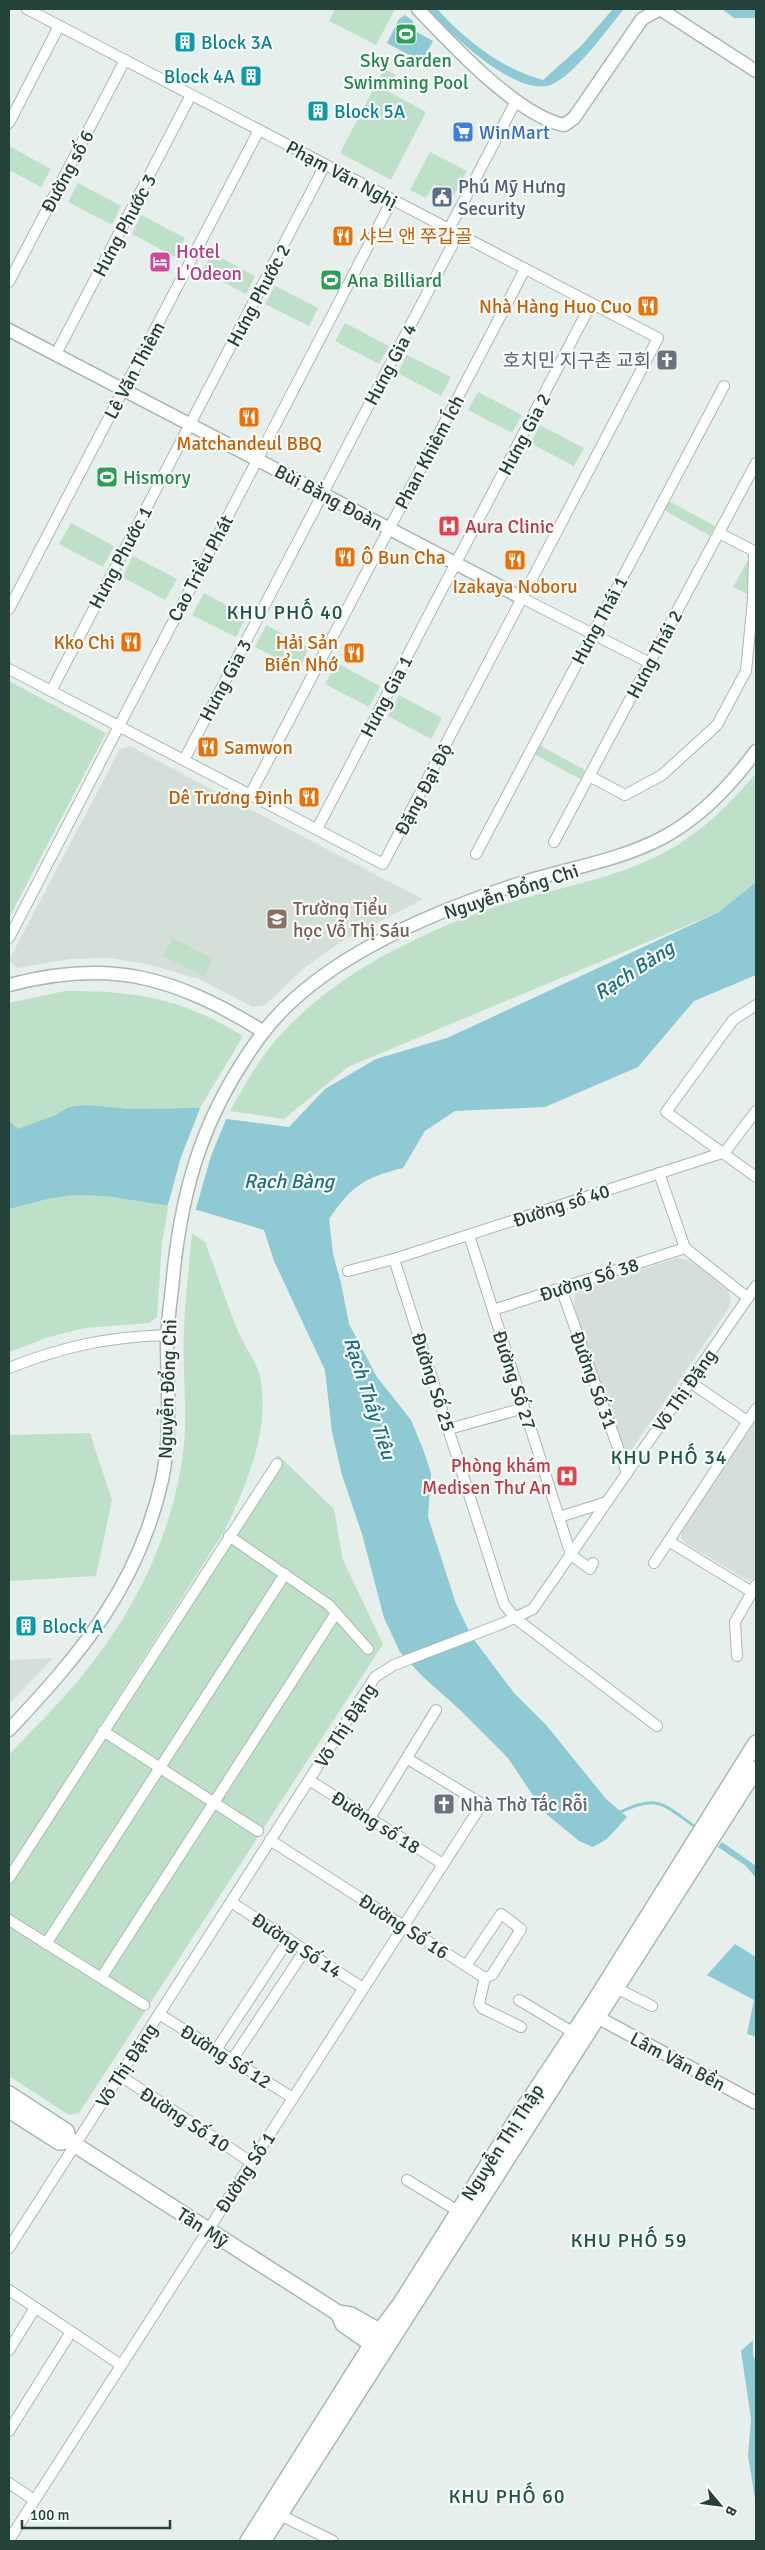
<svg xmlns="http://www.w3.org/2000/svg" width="765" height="2550" font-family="Signika,'Noto Sans KR',sans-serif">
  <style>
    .built { fill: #d4dfda }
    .green { fill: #bfe0c8 }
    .water { fill: #8ec9d4 }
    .pier { fill: #e6efeb }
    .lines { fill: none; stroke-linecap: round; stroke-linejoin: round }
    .stream { stroke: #8ec9d4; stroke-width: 3 }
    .minor-casing { stroke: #a8b8b2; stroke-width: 12 }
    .tertiary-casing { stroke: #a8b8b2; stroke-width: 15 }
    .secondary-casing { stroke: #a4bbb3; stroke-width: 18 }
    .minor { stroke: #fff; stroke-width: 10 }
    .tertiary { stroke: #fff; stroke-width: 12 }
    .secondary { stroke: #fff; stroke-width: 15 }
    .labels { text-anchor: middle; stroke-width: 4.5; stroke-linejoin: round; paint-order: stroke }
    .culture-label { font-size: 19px; fill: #0d838f; stroke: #f7fbf9; text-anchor: start }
    .leisure-label { font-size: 19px; fill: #27864d; stroke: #f7fbf9; text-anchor: start }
    .shop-label { font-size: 19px; fill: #366cbe; stroke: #f7fbf9; text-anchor: start }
    .street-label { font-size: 19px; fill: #24423a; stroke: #f7fbf9 }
    .service-label { font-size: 19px; fill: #4e5e75; stroke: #f7fbf9; text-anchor: start }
    .food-label { font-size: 19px; fill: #c56008; stroke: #f7fbf9; text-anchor: end }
    .hotel-label { font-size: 19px; fill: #b23c85; stroke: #f7fbf9; text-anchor: start }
    .worship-label { font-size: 19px; fill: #5b616d; stroke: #f7fbf9; text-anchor: end }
    .health-label { font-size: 19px; fill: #be3a42; stroke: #f7fbf9; text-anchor: start }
    .education-label { font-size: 19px; fill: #785e54; stroke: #f7fbf9; text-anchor: start }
    .neighbourhood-label { font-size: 20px; letter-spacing: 1px; fill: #1f5548; stroke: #f7fbf9 }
    .water-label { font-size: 20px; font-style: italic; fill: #1c6f80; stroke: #f7fbf9 }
  </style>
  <rect width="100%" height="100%" fill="#e6efeb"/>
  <g class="built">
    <path d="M130 746 234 801 423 899 344 940 304 968 265 1005 253 1007 199 979 147 964 109 958 70 959 17 968 9 960 120 749Z"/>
    <path d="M677 1258 690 1260 728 1290 731 1301 728 1309 632 1449 628 1452 623 1451 574 1308 575 1294 579 1290Z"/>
    <path d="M756 1418V1578L749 1581 685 1543 681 1537 682 1530Z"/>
    <path d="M53 1658 9 1704V1660Z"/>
  </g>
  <g class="green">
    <path d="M335 9H395L376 45 329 21Z"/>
    <path d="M384 69 396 75 387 91 426 112 391 180 340 153Z"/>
    <path d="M9 146 51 169 41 187 9 170Z"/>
    <path d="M430 152 467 171 454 195 434 184 426 198 410 190Z"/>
    <path d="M78 183 121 206 112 225 68 202Z"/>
    <path d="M141 215 185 238 175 257 132 234Z"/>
    <path d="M212 253 255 276 246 294 202 271Z"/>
    <path d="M275 286 318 308 309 326 265 304Z"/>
    <path d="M345 323 389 346 379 364 335 341Z"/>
    <path d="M407 355 451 377 441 396 398 373Z"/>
    <path d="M478 392 522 415 512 433 468 410Z"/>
    <path d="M540 425 584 448 574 466 530 443Z"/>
    <path d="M669 501 715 526 710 536 664 510Z"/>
    <path d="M71 523 114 546 103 567 59 544Z"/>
    <path d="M133 556 177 579 165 600 122 577Z"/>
    <path d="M749 558 747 594 733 587Z"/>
    <path d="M204 593 247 616 236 637 192 615Z"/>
    <path d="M266 625 309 648 299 669 255 647Z"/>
    <path d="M337 663 380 686 369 707 325 684Z"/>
    <path d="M9 681 106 733 9 918Z"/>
    <path d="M399 695 442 718 431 739 388 716Z"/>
    <path d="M539 745 585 770 580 779 534 754Z"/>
    <path d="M756 773V882L719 912 348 1067 284 1119 230 1111C243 1088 257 1062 275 1041 328 980 403 941 478 913 539 890 608 883 665 852 701 833 731 803 756 773Z"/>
    <path d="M173 938 213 959 204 977 163 956Z"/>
    <path d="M65 991C138 991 180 998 243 1036L200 1108 9 1156V1003Z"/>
    <path d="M172 1186 162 1242 157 1317 149 1323 85 1328 49 1337 9 1352V1194Z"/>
    <path d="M192 1233 205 1242C216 1271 226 1302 238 1331 244 1346 256 1361 260 1376 271 1429 247 1483 225 1530L28 1839 278 1455 334 1509 343 1560 383 1644 79 2113 69 2115 9 2076V1755C31 1731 55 1708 76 1683 130 1620 170 1542 182 1460 189 1417 182 1374 184 1331 185 1299 189 1266 192 1233Z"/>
    <path d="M90 1433 112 1500 96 1576 9 1581V1435Z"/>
  </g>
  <g class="water">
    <path d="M428 9H437C465 40 502 69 543 80L581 46 613 9H624C606 30 575 76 550 85 516 97 449 33 428 9Z"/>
    <path d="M722 9H756V18H734Z"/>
    <path d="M405 15 413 21V26L410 28 433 41 422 62 387 43 399 19Z"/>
    <path d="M756 882V975L694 1001 638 1067 545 1107 455 1111 425 1131 403 1168C363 1178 352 1186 329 1219L333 1254 341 1283 349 1324 377 1377 411 1420 423 1449 431 1473 428 1517 456 1604 472 1637 514 1693 547 1726 606 1799 627 1817 607 1839 593 1847 579 1841 544 1812 508 1758 459 1709 422 1676 400 1652 384 1618 362 1534 342 1475 332 1432 325 1370 274 1261 264 1230 197 1210 106 1196 73 1195 47 1199 9 1209V1121L18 1129 56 1115 69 1107 86 1105 131 1109 200 1108 227 1119 289 1127 325 1089 376 1059 447 1038 719 912Z"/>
    <path d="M722 1842 756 1866V1878L746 1866 718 1847Z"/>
    <path d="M735 1944 756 1957V2037L747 2034 754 2000 707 1975Z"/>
    <path d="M753 2340V2356L756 2360V2505L748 2456 751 2419 741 2351Z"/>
  </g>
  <path class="pier" d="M201 1106 227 1117 211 1156 195 1212 167 1208 181 1157Z"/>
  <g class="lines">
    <path class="stream" d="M618 1813C659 1793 662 1804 697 1828"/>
    <g class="minor-casing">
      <g id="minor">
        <path d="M9 123 59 26"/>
        <path d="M449 229 516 101"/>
        <path d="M9 282 125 60"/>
        <path d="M56 354 191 95"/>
        <path d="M522 598 650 663"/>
        <path d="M9 609 259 130"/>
        <path d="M9 669 383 864 658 338 27 9"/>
        <path d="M51 691 325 165"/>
        <path d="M184 760 458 234"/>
        <path d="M589 776 625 795 662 775 717 725 746 671 753 600 754 551 719 533"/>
        <path d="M250 795 525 269"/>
        <path d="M317 829 591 304"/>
        <path d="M554 842 756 463"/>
        <path d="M476 854 724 386"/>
        <path d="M9 938 392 200"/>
        <path d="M756 1005 733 1020 666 1112 756 1177"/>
        <path d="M659 1173 685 1248 748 1298"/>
        <path d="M469 1235 571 1555 590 1569 593 1563"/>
        <path d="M394 1259 504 1604 515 1618 657 1726"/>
        <path d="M348 1271 394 1259 725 1152 756 1111"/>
        <path d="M561 1288 627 1473"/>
        <path d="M493 1310 685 1248"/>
        <path d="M9 1368C64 1346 108 1337 167 1335"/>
        <path d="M690 1382 747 1421"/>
        <path d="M449 1429 524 1408"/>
        <path d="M559 1517 607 1502"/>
        <path d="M229 1536 329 1605 368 1649"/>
        <path d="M670 1542 752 1592"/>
        <path d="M654 1563 756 1409"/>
        <path d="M737 1656 735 1622 756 1585"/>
        <path d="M103 1731 258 1831"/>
        <path d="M309 1780 443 1864"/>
        <path d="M370 1818 436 1710"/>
        <path d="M270 1840 485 1978 492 1975 521 1929 501 1914 466 1966"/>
        <path d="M9 1878 277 1464"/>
        <path d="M231 1902 363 1988"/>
        <path d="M9 1920 144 2005"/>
        <path d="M46 1944 285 1574"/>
        <path d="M101 1978 336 1613"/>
        <path d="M485 1978 479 2003 482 2008 521 2027"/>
        <path d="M618 1989 652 2006"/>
        <path d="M519 2000 574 2033"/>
        <path d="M159 2014 293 2098"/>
        <path d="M216 2050 289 1939"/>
        <path d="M232 2060 305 1950"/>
        <path d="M119 2075 251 2162"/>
        <path d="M407 2180 458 2211"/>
        <path d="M9 2248 375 1677 394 1665 501 1624 533 1609 756 1286"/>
        <path d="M9 2290 121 2365"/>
        <path d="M9 2350 35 2308"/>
        <path d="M9 2431 71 2332"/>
        <path d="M9 2483 34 2500"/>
        <path d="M280 2515 333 2541"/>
        <path d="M9 2540 482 1804 408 1759"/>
      </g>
    </g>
    <g class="tertiary-casing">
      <g id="tertiary">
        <path d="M418 9C451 44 518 116 564 125L574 118 642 19 660 9 756 71"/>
        <path d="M9 330 522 598"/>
        <path d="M9 985C111 958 175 977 264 1032"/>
        <path d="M9 1730C81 1653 138 1587 162 1480 172 1434 167 1386 167 1339 168 1319 171 1298 173 1278 182 1184 205 1111 262 1034 319 958 433 912 521 883 568 868 618 861 662 838 700 818 731 785 756 751"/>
        <path d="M599 2018 756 2103"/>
      </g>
    </g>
    <g class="secondary-casing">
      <g id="secondary">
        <path d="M9 2094 66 2131 69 2141 338 2313 351 2315 388 2336"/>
        <path d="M9 2110 59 2142 69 2141"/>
        <path d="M338 2313 343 2324 379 2349"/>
        <path d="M248 2541 380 2331 401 2303 516 2120 593 2004 756 1743"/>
        <path d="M263 2541C427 2283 594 2027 756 1769"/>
      </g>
    </g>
    <use href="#minor" class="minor"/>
    <use href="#tertiary" class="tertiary"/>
    <use href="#secondary" class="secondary"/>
  </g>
  <defs>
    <g id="stadium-square" transform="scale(1.125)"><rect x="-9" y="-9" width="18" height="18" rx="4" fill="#2e9e5b" stroke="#f7fbf9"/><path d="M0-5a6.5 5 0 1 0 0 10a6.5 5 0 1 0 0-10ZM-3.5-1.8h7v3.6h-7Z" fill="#fff"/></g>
    <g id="building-square" transform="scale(1.125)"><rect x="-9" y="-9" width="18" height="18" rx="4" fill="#0f9aa8" stroke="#f7fbf9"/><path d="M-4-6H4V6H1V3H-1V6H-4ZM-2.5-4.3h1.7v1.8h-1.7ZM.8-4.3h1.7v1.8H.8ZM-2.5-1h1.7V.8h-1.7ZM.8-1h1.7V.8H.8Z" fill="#fff"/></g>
    <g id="supermarket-square" transform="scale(1.125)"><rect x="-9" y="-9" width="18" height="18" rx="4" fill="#3f7fe0" stroke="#f7fbf9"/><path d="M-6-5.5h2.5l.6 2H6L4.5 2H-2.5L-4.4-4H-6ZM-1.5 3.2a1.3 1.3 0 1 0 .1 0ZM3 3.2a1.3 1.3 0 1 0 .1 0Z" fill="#fff"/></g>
    <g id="civic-square" transform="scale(1.125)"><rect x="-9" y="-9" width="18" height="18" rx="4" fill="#5c6f8a" stroke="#f7fbf9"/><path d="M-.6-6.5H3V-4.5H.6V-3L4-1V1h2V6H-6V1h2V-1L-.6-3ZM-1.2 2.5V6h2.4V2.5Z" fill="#fff"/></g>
    <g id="restaurant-square" transform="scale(1.125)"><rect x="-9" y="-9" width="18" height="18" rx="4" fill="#e8710a" stroke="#f7fbf9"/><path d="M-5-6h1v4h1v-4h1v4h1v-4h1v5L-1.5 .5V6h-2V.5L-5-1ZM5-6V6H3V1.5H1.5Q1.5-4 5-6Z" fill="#fff"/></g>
    <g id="hotel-square" transform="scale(1.125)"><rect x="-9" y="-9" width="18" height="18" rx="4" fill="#d1479c" stroke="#f7fbf9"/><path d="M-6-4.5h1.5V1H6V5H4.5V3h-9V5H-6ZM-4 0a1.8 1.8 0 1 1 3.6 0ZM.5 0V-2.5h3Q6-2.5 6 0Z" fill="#fff"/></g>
    <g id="church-square" transform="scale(1.125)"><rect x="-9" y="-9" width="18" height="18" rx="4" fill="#6b7280" stroke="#f7fbf9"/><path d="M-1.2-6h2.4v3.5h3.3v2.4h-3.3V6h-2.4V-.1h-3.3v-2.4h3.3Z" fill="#fff"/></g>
    <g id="hospital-square" transform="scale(1.125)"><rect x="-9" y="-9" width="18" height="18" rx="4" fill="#e0444e" stroke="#f7fbf9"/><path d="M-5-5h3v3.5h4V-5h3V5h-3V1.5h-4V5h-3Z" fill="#fff"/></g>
    <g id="school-square" transform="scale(1.125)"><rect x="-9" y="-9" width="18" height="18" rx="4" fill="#8d6e63" stroke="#f7fbf9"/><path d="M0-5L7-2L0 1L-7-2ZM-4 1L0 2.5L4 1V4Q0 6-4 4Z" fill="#fff"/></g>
  </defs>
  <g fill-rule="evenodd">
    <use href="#stadium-square" x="406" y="34"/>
    <use href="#building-square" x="185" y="42"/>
    <use href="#building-square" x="251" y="76"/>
    <use href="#building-square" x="318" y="111"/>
    <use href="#supermarket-square" x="463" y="132"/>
    <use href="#civic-square" x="442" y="197"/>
    <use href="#restaurant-square" x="343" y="236"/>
    <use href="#hotel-square" x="160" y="262"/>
    <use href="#stadium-square" x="331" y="280"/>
    <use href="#restaurant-square" x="648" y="306"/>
    <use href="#church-square" x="667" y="360"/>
    <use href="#restaurant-square" x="249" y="417"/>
    <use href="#stadium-square" x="107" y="477"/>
    <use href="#hospital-square" x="449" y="526"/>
    <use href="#restaurant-square" x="345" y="557"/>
    <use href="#restaurant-square" x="515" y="560"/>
    <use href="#restaurant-square" x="131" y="642"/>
    <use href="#restaurant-square" x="354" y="653"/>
    <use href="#restaurant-square" x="208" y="747"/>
    <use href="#restaurant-square" x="309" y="797"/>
    <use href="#school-square" x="277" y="919"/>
    <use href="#hospital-square" x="567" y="1476"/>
    <use href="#building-square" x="26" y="1626"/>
    <use href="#church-square" x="444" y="1804"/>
  </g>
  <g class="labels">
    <g class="culture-label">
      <text x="201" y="49">Block 3A</text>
      <text x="235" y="83" text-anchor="end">Block 4A</text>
      <text x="334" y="118">Block 5A</text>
      <text x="42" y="1633">Block A</text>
    </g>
    <g class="leisure-label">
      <text x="406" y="67" text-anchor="middle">Sky Garden<tspan x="406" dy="22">Swimming Pool</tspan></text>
      <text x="347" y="287">Ana Billiard</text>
      <text x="123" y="484">Hismory</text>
    </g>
    <g class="shop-label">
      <text x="479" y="139">WinMart</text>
    </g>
    <g class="street-label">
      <text transform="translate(67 171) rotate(-62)" y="7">Đường số 6</text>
      <text transform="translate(342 174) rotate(28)" y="7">Phạm Văn Nghị</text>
      <text transform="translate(124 225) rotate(-62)" y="7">Hưng Phước 3</text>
      <text transform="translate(258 295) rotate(-62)" y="7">Hưng Phước 2</text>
      <text transform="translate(390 364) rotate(-62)" y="7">Hưng Gia 4</text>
      <text transform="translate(134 370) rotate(-62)" y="7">Lê Văn Thiêm</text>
      <text transform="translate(524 434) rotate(-62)" y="7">Hưng Gia 2</text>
      <text transform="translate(429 452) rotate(-62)" y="7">Phan Khiêm Ích</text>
      <text transform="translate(329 497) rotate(28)" y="7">Bùi Bằng Đoàn</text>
      <text transform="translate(120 557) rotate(-62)" y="7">Hưng Phước 1</text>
      <text transform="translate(200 568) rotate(-62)" y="7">Cao Triều Phát</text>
      <text transform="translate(599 620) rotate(-62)" y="7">Hưng Thái 1</text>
      <text transform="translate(654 654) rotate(-62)" y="7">Hưng Thái 2</text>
      <text transform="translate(225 680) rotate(-62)" y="7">Hưng Gia 3</text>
      <text transform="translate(386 696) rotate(-62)" y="7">Hưng Gia 1</text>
      <text transform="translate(423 789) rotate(-62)" y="7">Đặng Đại Độ</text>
      <text transform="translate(511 891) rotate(-18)" y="7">Nguyễn Đổng Chi</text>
      <text transform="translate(561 1205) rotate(-18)" y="7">Đường số 40</text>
      <text transform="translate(589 1279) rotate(-18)" y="7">Đường Số 38</text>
      <text transform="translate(515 1380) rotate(72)" y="7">Đường Số 27</text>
      <text transform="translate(594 1380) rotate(70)" y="7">Đường Số 31</text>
      <text transform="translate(434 1382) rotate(72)" y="7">Đường Số 25</text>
      <text transform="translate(167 1389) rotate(-88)" y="7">Nguyễn Đổng Chi</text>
      <text transform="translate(684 1390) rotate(-55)" y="7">Võ Thị Đặng</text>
      <text transform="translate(345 1725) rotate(-57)" y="7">Võ Thị Đặng</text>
      <text transform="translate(376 1822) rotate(32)" y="7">Đường số 18</text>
      <text transform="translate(404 1926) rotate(33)" y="7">Đường Số 16</text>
      <text transform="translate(297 1945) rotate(33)" y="7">Đường Số 14</text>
      <text transform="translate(226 2056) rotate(32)" y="7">Đường Số 12</text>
      <text transform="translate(678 2061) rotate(28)" y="7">Lâm Văn Bền</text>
      <text transform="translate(126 2065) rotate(-57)" y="7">Võ Thị Đặng</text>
      <text transform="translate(185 2119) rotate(33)" y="7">Đường Số 10</text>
      <text transform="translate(502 2142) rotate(-57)" y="7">Nguyễn Thị Thập</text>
      <text transform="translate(245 2172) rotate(-57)" y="7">Đường Số 1</text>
      <text transform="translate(203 2227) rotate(33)" y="7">Tân Mỹ</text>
    </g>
    <g class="service-label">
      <text x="458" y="193">Phú Mỹ Hưng<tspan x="458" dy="22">Security</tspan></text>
    </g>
    <g class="food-label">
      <text x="359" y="243" text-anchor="start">샤브 앤 쭈갑골</text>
      <text x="632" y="313">Nhà Hàng Huo Cuo</text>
      <text x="249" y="450" text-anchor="middle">Matchandeul BBQ</text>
      <text x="361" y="564" text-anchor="start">Ô Bun Cha</text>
      <text x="515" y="593" text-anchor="middle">Izakaya Noboru</text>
      <text x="115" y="649">Kko Chi</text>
      <text x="338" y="649">Hải Sản<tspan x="338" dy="22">Biển Nhớ</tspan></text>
      <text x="224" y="754" text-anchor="start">Samwon</text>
      <text x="293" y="804">Dê Trương Định</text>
    </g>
    <g class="hotel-label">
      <text x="176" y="258">Hotel<tspan x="176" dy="22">L'Odeon</tspan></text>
    </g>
    <g class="worship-label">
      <text x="651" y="367">호치민 지구촌 교회</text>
      <text x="460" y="1811" text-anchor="start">Nhà Thờ Tắc Rỗi</text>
    </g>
    <g class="health-label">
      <text x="465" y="533">Aura Clinic</text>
      <text x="551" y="1472" text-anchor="end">Phòng khám<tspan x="551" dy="22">Medisen Thư An</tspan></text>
    </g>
    <g class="education-label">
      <text x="293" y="915">Trường Tiểu<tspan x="293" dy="22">học Vỗ Thị Sáu</tspan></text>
    </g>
    <g class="neighbourhood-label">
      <text x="285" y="619">KHU PHỐ 40</text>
      <text x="669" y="1464">KHU PHỐ 34</text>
      <text x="629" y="2247">KHU PHỐ 59</text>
      <text x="507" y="2503">KHU PHỐ 60</text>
    </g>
    <g class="water-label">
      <text transform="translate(634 970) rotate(-33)" y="7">Rạch Bàng</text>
      <text x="289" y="1188">Rạch Bàng</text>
      <text transform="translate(370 1398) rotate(72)" y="7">Rạch Thầy Tiêu</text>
    </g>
  </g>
  <rect width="765" height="2550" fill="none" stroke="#24423a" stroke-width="20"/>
  <g transform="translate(720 2505) rotate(119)" stroke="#f7fbf9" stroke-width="4" paint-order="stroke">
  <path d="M0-4L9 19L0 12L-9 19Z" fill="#24423a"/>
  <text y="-8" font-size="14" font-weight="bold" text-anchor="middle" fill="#24423a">B</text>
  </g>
  <path d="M22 2520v8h148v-8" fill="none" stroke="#24423a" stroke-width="2.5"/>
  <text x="30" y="2520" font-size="15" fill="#24423a" stroke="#f7fbf9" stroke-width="4" paint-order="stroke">100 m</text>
</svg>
